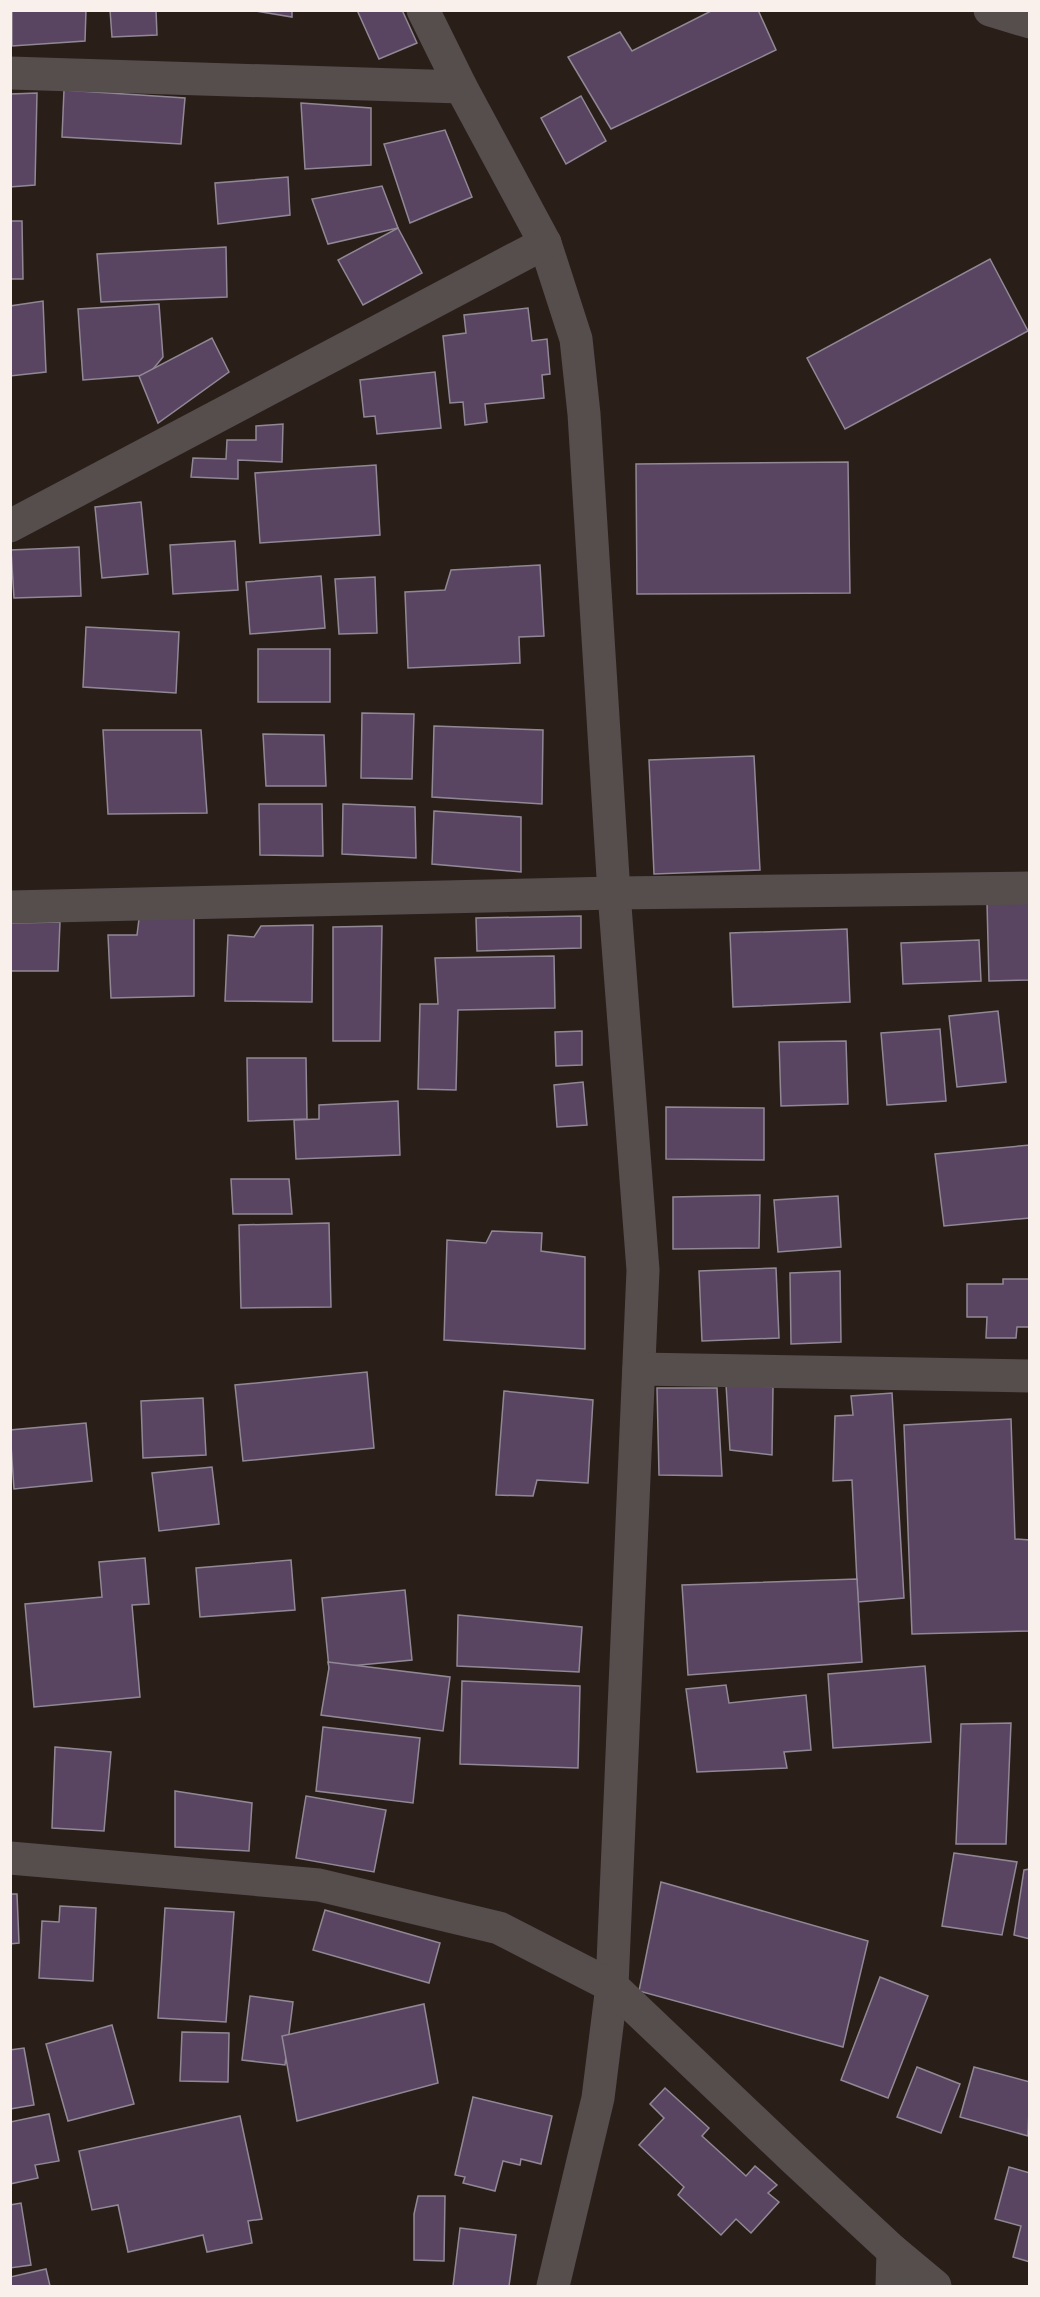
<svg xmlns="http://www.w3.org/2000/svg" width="1040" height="2297" font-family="'Noto Sans',sans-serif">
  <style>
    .building { fill: #594562; stroke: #918895; stroke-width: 1.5 }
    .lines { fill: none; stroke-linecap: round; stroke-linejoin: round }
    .minor { stroke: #554e4d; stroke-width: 33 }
  </style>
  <rect width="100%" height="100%" fill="#2a1e19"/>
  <g class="building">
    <path d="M12 10H86L85 41 12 46Z"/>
    <path d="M110 10H156L157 35 112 37Z"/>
    <path d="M249 10H292V17Z"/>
    <path d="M357 10H402L417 43 379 59Z"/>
    <path d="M713 10H758L776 50 611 129 568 57 620 32 632 51Z"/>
    <path d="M64 90 185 98 181 144 62 137Z"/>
    <path d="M37 93 35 185 10 187V94Z"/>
    <path d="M581 96 606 141 566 164 541 118Z"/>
    <path d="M301 103 371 108V165L305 169Z"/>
    <path d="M445 130 472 197 410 223 384 144Z"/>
    <path d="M288 177 290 215 218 224 215 183Z"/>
    <path d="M382 186 398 228 328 244 312 199Z"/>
    <path d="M10 221H22L23 279H10Z"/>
    <path d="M398 228 422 273 363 305 338 260Z"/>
    <path d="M226 247 227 297 101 302 97 254Z"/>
    <path d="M990 259 1028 331 845 429 807 358Z"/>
    <path d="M43 301 46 372 10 376V306Z"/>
    <path d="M159 304 163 357 148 375 83 380 78 309Z"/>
    <path d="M528 308 532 341 547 339 550 374 542 375 544 398 485 404 487 422 465 425 463 402 450 403 443 336 466 333 464 315Z"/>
    <path d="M212 338 229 372 158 423 139 376Z"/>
    <path d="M435 372 441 428 377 434 375 416 364 417 360 380Z"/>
    <path d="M283 424 282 462 238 460V479L191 477 193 458 226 459 227 440H256V426Z"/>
    <path d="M848 462 850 593 637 594 636 464Z"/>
    <path d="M376 465 380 535 260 543 255 473Z"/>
    <path d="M141 502 148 574 102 578 95 507Z"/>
    <path d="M235 541 238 590 173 594 170 545Z"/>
    <path d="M79 547 81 596 14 598 11 550Z"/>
    <path d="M540 565 544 636 519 637 520 663 408 668 405 592 445 590 451 570Z"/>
    <path d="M321 576 325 628 250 634 246 582Z"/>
    <path d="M375 577 377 633 339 634 335 579Z"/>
    <path d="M86 627 179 632 176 693 83 687Z"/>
    <rect x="258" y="649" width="72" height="53"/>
    <path d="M362 713 414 714 412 779 361 778Z"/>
    <path d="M434 726 543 730 542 804 432 797Z"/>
    <path d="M103 730H201L207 813 108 814Z"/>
    <path d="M263 734 324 735 326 786H266Z"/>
    <path d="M754 756 760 870 654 874 649 760Z"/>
    <path d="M259 804H322L323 856 260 855Z"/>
    <path d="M343 804 415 807 416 858 342 854Z"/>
    <path d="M434 811 521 817V872L432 864Z"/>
    <path d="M1030 902V980L989 981 987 903Z"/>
    <path d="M194 916V996L111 998 108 935H137L139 919Z"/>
    <path d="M581 916V948L477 951 476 918Z"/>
    <path d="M60 922 58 971H10V923Z"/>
    <path d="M313 925 312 1002 225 1001 228 935 254 937 261 926Z"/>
    <path d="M382 926 380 1041H333V927Z"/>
    <path d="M847 929 850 1002 733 1007 730 933Z"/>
    <path d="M979 940 981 981 903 984 901 943Z"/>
    <path d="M554 956 555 1008 458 1010 456 1090 418 1089 420 1004H438L435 958Z"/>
    <path d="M998 1011 1006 1082 957 1087 949 1016Z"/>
    <path d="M940 1029 946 1101 887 1105 881 1033Z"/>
    <path d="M582 1031V1065L556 1066 555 1032Z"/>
    <path d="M846 1041 848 1104 781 1106 779 1042Z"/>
    <path d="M247 1058H306L307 1119 248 1121Z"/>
    <path d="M583 1082 587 1125 557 1127 554 1085Z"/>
    <path d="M398 1101 400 1155 296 1159 294 1120 319 1119V1105Z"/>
    <path d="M666 1107 764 1108V1160L666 1159Z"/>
    <path d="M1030 1145V1218L944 1226 935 1154Z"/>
    <path d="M231 1179H289L292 1214H233Z"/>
    <path d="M760 1195 759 1248 673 1249V1197Z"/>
    <path d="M838 1196 841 1247 778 1252 774 1200Z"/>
    <path d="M329 1223 331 1307 241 1308 239 1225Z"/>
    <path d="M492 1231 542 1233 541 1251 585 1257V1349L444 1340 447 1240 486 1243Z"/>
    <path d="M776 1268 779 1338 702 1341 699 1271Z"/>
    <path d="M840 1271 841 1342 791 1344 790 1273Z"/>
    <path d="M1003 1279H1030V1327H1017L1016 1338H986L987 1317H967V1284H1003Z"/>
    <path d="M367 1372 374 1448 243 1461 235 1385Z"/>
    <path d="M726 1384 773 1387 772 1455 730 1450Z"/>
    <path d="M657 1388H717L722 1476 659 1475Z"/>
    <path d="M504 1391 593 1400 588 1483 537 1480 533 1496 496 1495Z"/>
    <path d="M892 1393 904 1598 858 1602 852 1480 833 1481 835 1416 853 1415 851 1396Z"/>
    <path d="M203 1398 206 1455 143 1458 141 1401Z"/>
    <path d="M1011 1419 1015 1539 1030 1540V1631L912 1634 904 1425Z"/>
    <path d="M86 1423 92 1481 14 1489 10 1430Z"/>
    <path d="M212 1467 219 1524 159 1531 152 1473Z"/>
    <path d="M145 1558 149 1604 132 1605 140 1697 34 1707 25 1604 102 1597 99 1562Z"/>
    <path d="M291 1560 295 1610 200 1617 196 1568Z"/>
    <path d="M857 1579 862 1662 688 1675 682 1585Z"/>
    <path d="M405 1590 412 1660 329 1668 322 1598Z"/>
    <path d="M458 1615 582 1627 579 1672 457 1666Z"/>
    <path d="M328 1662 450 1677 443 1731 321 1715 329 1668Z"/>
    <path d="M925 1666 931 1742 833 1748 828 1674Z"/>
    <path d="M462 1681 580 1686 578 1768 460 1764Z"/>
    <path d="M726 1685 729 1703 806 1695 811 1750 784 1752 787 1768 697 1772 686 1689Z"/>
    <path d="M1011 1723 1006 1844H956L961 1724Z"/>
    <path d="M323 1727 420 1738 413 1803 316 1791Z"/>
    <path d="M55 1747 111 1752 104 1831 52 1828Z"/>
    <path d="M175 1791 252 1803 249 1851 175 1847Z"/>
    <path d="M306 1796 386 1810 374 1872 296 1858Z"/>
    <path d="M954 1853 1017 1862 1002 1935 942 1926Z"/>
    <path d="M1030 1869V1939L1014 1935 1024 1870Z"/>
    <path d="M661 1882 868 1941 843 2047 639 1991Z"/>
    <path d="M10 1894H17L19 1943 10 1944Z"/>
    <path d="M60 1906 96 1908 93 1981 39 1978 42 1921 59 1922Z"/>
    <path d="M165 1908 234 1912 226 2022 158 2018Z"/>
    <path d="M325 1910 440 1943 429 1983 313 1950Z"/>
    <path d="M880 1977 928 1996 888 2098 841 2080Z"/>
    <path d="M250 1996 293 2002 285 2065 242 2060Z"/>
    <path d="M424 2004 438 2083 297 2121 282 2036Z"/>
    <path d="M112 2025 134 2104 68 2121 46 2044Z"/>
    <path d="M182 2032 229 2033 228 2082 180 2081Z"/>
    <path d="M24 2048 34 2105 10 2109V2050Z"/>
    <path d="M917 2067 960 2084 941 2133 897 2117Z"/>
    <path d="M974 2067 1030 2082 1028 2136 960 2117Z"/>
    <path d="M665 2088 709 2128 702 2136 746 2176 755 2166 777 2185 768 2193 779 2202 751 2233 736 2219 721 2235 678 2195 684 2187 639 2145 664 2118 650 2104Z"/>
    <path d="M473 2097 552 2116 541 2164 521 2159 520 2165 503 2161 495 2191 463 2183 465 2177 455 2175Z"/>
    <path d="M49 2114 59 2161 35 2165 38 2178 10 2184V2122Z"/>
    <path d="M240 2116 262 2219 248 2221 252 2243 207 2252 203 2235 128 2252 118 2205 92 2210 79 2151Z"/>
    <path d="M1009 2167 1030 2173V2262L1013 2257 1021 2226 995 2219Z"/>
    <path d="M418 2196H445L444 2261 414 2260V2214Z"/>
    <path d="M21 2203 31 2265 10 2268V2205Z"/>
    <path d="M460 2228 516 2235 509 2286H453Z"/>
    <path d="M46 2269 50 2286H10V2277Z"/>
  </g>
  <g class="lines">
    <g class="minor">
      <path d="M423 10 461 87 545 243 576 339 584 414 614 893 643 1270 612 1986 598 2098 553 2286"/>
      <path d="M990 10 1030 22"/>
      <path d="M10 73 461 87"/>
      <path d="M10 526 545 243"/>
      <path d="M10 907 614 893 1030 888"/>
      <path d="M639 1369 1030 1376"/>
      <path d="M10 1858 319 1885 499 1928 612 1986 793 2158 893 2251 935 2286"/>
      <path d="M892 2286 893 2251"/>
    </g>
  </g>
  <rect width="1040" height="2297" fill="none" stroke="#f9f0ec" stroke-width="24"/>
</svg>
